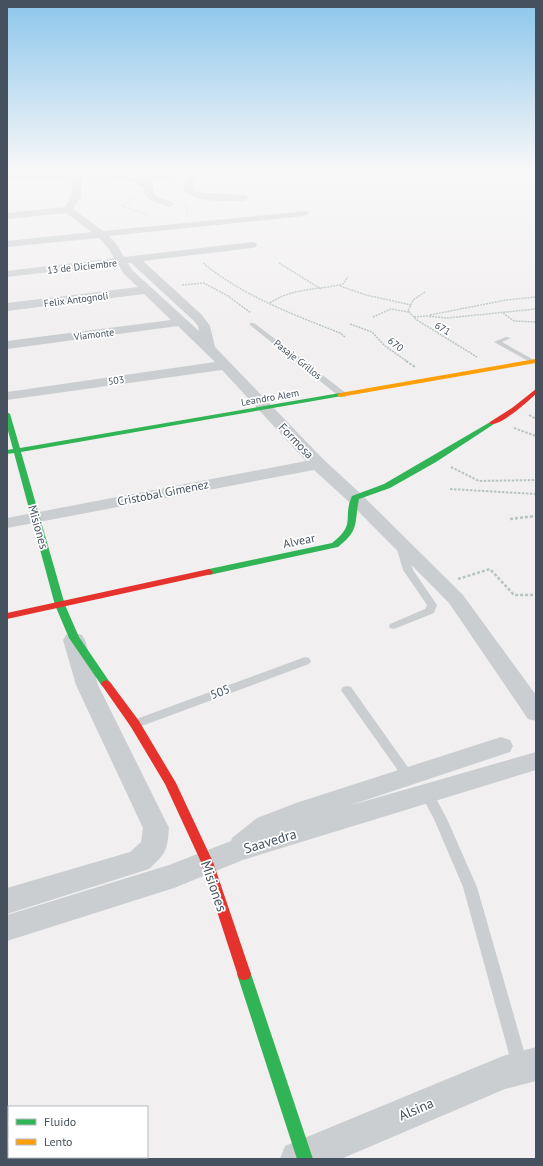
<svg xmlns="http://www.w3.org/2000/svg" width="543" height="1166" font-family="'PT Sans',sans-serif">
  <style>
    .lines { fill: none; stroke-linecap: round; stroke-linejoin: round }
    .path-far3 { stroke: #b7c5c1; stroke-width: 1; stroke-dasharray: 1.5 1; stroke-linecap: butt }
    .path-far2 { stroke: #b7c5c1; stroke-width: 1.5; stroke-dasharray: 2 1; stroke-linecap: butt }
    .path-far1 { stroke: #b7c5c1; stroke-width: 2; stroke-dasharray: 2.5 1.5; stroke-linecap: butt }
    .path { stroke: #b7c5c1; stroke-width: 2.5; stroke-dasharray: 3 2; stroke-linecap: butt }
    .lane { fill: #cbced1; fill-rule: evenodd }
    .street { fill: #cbced1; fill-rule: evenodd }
    .fast { fill: #30b455; fill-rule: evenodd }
    .slow { fill: #ff9f0a; fill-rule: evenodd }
    .jam { fill: #e5322d; fill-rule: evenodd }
    .labels { text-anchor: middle; stroke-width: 3.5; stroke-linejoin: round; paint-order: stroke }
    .far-street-label { font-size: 10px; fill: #45515e; stroke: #fff }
    .street-label { font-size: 12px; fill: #45515e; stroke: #fff }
    .near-street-label { font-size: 14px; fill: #45515e; stroke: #fff }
  </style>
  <rect width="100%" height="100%" fill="#f1efef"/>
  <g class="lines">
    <g class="path-far3">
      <path d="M136 197 123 205V207L146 214 148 217"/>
      <path d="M185 202 187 212 189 214"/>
    </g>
    <g class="path-far2">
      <path d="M203 263C243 296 292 314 340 333L345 337"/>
      <path d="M279 263 321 289"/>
      <path d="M182 285 204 283 228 296 251 313"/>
      <path d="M340 286 366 295 411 305"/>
      <path d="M425 292 413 300 408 311 417 320 477 357"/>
      <path d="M270 303C291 288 319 290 343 284L348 277"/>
      <path d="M503 313 514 321 536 322"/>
      <path d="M430 315 506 300 536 297"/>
      <path d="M373 317 391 309 409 312"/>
      <path d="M414 317 427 316 447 318 536 309"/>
      <path d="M350 324 372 332 385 346 408 362"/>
    </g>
    <g class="path-far1">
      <path d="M406 361 415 367"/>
      <path d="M529 415 536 419"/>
      <path d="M514 428 536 436"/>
      <path d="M451 467 479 481 536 480"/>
      <path d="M450 489 536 494"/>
    </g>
    <g class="path">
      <path d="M510 519 536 516"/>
      <path d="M458 579 490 569 514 595H536"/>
    </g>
    <g class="lane">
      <path d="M250 323H254L346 393V397H340L250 325Z"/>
      <path d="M506 337 511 338 502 342 534 360V362H530L494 342Z"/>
      <path d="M401 543 406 546 413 570 437 605 434 613 394 629 390 628 389 626 390 624 425 609 427 605 403 570 396 546Z"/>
      <path d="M305 657 309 658 311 661 309 664 139 727 135 728 131 727 129 724 131 721Z"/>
      <path d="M347 686 351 687 412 773 414 776 412 779 408 781 404 779 343 693 341 690 343 687Z"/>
      <path d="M426 788 431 789 447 819 477 887 528 1065 526 1071 520 1073 514 1071 512 1065 463 887 434 819 420 793 421 789Z"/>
    </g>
    <g class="street">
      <path d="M73 173H107L142 177 168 173H195L197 177 192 188 196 192 244 195 249 198 244 201C225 200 195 205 183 188L189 177 179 176 146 182 152 183 154 189 153 193 156 196 172 202 174 204 169 207 150 200 143 193 145 187 139 186 138 182 99 177H81V196L73 209 103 231 307 211 309 213 307 215 304 216 109 236 117 245 124 257 252 242 256 243 257 245 256 247 252 248 143 261 202 315 210 326 215 347 324 460 361 494 463 595 536 695V721L528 719 449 603 349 502 314 470 7 528V518L306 461 222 370 7 400V392L215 362 178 326 7 349V341L171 320 144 294 7 311V303L138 287 124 274 118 264 7 277V271L114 258 109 249 99 238 7 247V241L92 232 66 213 7 219V213L65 207 71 196 73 178 7 181V175ZM128 263H131L194 321 198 326 199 331 132 270Z"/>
      <path d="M74 633 82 635 85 640 98 685 169 828C167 852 166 853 149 869L7 914V888L130 852 141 842 143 828 76 685 63 640 66 635Z"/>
      <path d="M501 737 510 740 513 746 510 752 348 806 536 752V770L243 860 174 888 7 941V915L169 865 231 841 232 838 257 818 296 803Z"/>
      <path d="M536 1047V1081L505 1089 341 1159H280L285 1146 503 1056Z"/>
    </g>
    <g class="fast">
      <path d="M340 393 342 394V396L21 452 65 605 79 637 111 684 110 686H102L69 638 55 605 14 453 7 454V450L13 449 7 427V412L10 414 20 448Z"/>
      <path d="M492 421 494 422V424L436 462 390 488 359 499C354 523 360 530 338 547L209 575 205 572 209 569 332 543C357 524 342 518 352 496L384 484Z"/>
      <path d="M244 968 249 969 251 974 313 1159H297L237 974 239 969Z"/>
    </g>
    <path class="slow" d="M536 359V363L340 397 337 395 340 393Z"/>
    <g class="jam">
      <path d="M536 389V394C527 402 501 426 490 424V422L512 408Z"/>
      <path d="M209 569 213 572 212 574 7 619V613Z"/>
      <path d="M106 680 110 682 139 721 176 783 213 862 251 974 249 979 244 980 239 979 201 862 165 784 131 727 101 684 102 682Z"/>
    </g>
  </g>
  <linearGradient id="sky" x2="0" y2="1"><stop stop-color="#8cc6ec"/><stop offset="0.51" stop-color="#f9f8f8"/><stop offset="1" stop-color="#f9f8f8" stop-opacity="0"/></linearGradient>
  <rect width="543" height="336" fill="url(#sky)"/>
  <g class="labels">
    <g class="far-street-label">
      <text transform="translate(82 266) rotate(-6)" y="4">13 de Diciembre</text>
      <text transform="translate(76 299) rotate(-7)" y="4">Felix Antognoli</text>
      <text transform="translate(443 328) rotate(31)" y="4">671</text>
      <text transform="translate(94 334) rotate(-7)" y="4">Viamonte</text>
      <text transform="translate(396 344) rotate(38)" y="4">670</text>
      <text transform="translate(298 359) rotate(38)" y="4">Pasaje Grillos</text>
      <text transform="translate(116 380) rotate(-8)" y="4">503</text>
      <text transform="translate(270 397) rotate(-10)" y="4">Leandro Alem</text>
    </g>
    <g class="street-label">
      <text transform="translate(296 441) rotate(46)" y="4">Formosa</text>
      <text transform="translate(163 493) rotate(-11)" y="4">Cristobal Gimenez</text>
      <text transform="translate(38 527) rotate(74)" y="4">Misiones</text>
      <text transform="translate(299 541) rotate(-12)" y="4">Alvear</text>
      <text transform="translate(220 692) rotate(-21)" y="4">505</text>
    </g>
    <g class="near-street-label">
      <text transform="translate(270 841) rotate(-17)" y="5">Saavedra</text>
      <text transform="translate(214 886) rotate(71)" y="5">Misiones</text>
      <text transform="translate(416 1109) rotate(-23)" y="5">Alsina</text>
    </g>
  </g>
  <rect width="543" height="1166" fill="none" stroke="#45515e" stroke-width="16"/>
  <rect x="8" y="1106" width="140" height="52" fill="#ffffff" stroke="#b5b9bf"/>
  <rect x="16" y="1119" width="20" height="6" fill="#30b455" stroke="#b5b9bf"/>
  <text x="44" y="1126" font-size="12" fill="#45515e">Fluido</text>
  <rect x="16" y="1139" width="20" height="6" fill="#ff9f0a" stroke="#b5b9bf"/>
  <text x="44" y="1146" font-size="12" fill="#45515e">Lento</text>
</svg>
